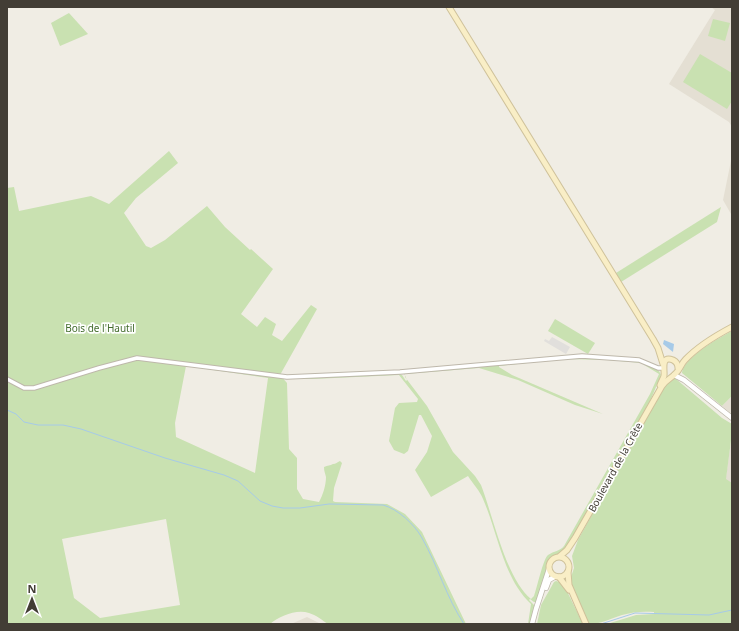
<svg xmlns="http://www.w3.org/2000/svg" width="739" height="631" font-family="'Noto Sans',sans-serif">
  <style>
    .residential { fill: #e4dfd3 }
    .green { fill: #c9e1b1; fill-rule: evenodd }
    .parking { fill: #e1dfdc }
    .water { fill: #a6cae8 }
    .lines { fill: none; stroke-linecap: round; stroke-linejoin: round }
    .stream { stroke: #a6cae8; stroke-width: 1 }
    .minor-casing { stroke: #beb8ab; stroke-width: 5.5 }
    .tertiary-casing { stroke: #beb8ab; stroke-width: 6 }
    .secondary-casing { stroke: #cfc29b; stroke-width: 7 }
    .minor { stroke: #fff; stroke-width: 3.5 }
    .tertiary { stroke: #fff; stroke-width: 4.5 }
    .secondary { stroke: #f9eec6; stroke-width: 5 }
    .labels { text-anchor: middle; stroke-width: 3.5; stroke-linejoin: round; paint-order: stroke }
    .park-label { font-size: 10px; fill: #446d2e; stroke: #fff }
    .street-label { font-size: 10px; fill: #423d35; stroke: #fff }
  </style>
  <rect width="100%" height="100%" fill="#f0ede4"/>
  <g class="residential">
    <path d="M711 7H732V127L729 122 669 84 715 10Z"/>
    <path d="M732 156V213L731 214 723 200Z"/>
    <path d="M732 396V414L722 406Z"/>
    <path d="M732 433V483L726 481V477Z"/>
    <path d="M307 617 321 624H291Z"/>
  </g>
  <g class="green">
    <path d="M69 13 88 34 60 46 51 23Z"/>
    <path d="M713 19 730 23 725 41 708 36Z"/>
    <path d="M700 54 732 73V101L727 109 683 82Z"/>
    <path d="M169 151 178 163 136 198 124 213 146 246 151 248 165 240 207 206 225 227 250 250 251 249 273 269 241 314 257 327 265 317 276 324 272 335 282 341 311 305 317 309 280 375 287 383 289 449 297 458V489L303 499 319 502C323 495 326 485 326 477 325 473 324 471 324 467 328 465 330 466 333 464 336 464 337 462 340 461L342 463 334 488 333 501 335 502 387 504 405 514 422 532 466 624H328C322 620 316 615 309 613 296 609 280 616 270 624H7V188L14 187 19 211 91 196 109 204ZM186 366 268 378 255 473 176 437 175 423ZM166 519 180 605 100 618 74 598 62 539Z"/>
    <path d="M721 207 717 222 621 282 616 273Z"/>
    <path d="M555 319 595 343 588 354 548 331Z"/>
    <path d="M732 331V396L722 406 682 373C682 359 720 337 732 331Z"/>
    <path d="M574 358 638 361C646 364 651 368 659 371L661 375 651 399 577 531 565 549 559 554 553 556 548 561 546 573 543 579 537 602H534L530 599 529 600 535 606 531 624H528L531 604C503 578 498 533 483 499 480 491 473 484 468 476L431 497 415 470 427 452 432 436 421 415H419L408 451 404 454 394 450 389 441 395 408 399 403 417 402 418 399 399 375 313 379H288L397 373 402 375 406 381 407 380 404 373ZM565 359 609 360 641 363 659 374 650 394 564 546C560 551 554 551 548 555 543 559 537 588 534 596L531 599C506 579 493 516 481 485L475 476 453 452 427 406 405 377V374L479 368 518 380 575 405 603 414 512 375 499 367V366Z"/>
    <path d="M674 379H676L722 418 732 424V433L726 479 732 483V624H607L636 615 654 614V612C643 611 632 612 622 615 610 619 601 624 588 624L572 590 570 580 574 568 572 556 578 540 594 511 662 391 666 385Z"/>
    <path d="M556 581 563 583 583 624H537L541 605 554 582Z"/>
  </g>
  <path class="parking" d="M552 337 570 347 566 354 544 341 545 339 549 341Z"/>
  <path class="water" d="M664 340 674 344 673 352 663 344Z"/>
  <g class="lines">
    <g class="stream">
      <path d="M7 410 16 414 24 422 38 425H63L81 429 165 458 224 475 238 481 260 501 272 506 283 508H300L329 504 383 505C398 509 415 525 422 538 438 566 446 597 464 624"/>
      <path d="M601 624 635 613 709 615 732 610"/>
    </g>
    <g class="minor-casing">
      <path id="minor" d="M7 379 24 388H34L99 368 137 358 287 377 400 372 582 356 639 360 658 368H663"/>
    </g>
    <g class="tertiary-casing">
      <g id="tertiary">
        <path d="M674 375 684 380 732 418"/>
        <path d="M546 588 549 580 556 576"/>
        <path d="M532 624 536 609 549 569"/>
      </g>
    </g>
    <g class="secondary-casing">
      <g id="secondary">
        <path d="M449 7 653 339 658 348 663 364"/>
        <path d="M660 385C661 382 663 379 664 376 665 371 660 355 673 360 677 362 678 365 678 368"/>
        <path d="M560 556 567 550 575 538 662 386C666 380 672 378 676 373 680 370 681 364 685 360 698 346 715 336 732 327"/>
        <circle cx="559" cy="567" r="10"/>
        <path d="M568 572 569 585 586 624"/>
        <path d="M559 577 569 590"/>
      </g>
    </g>
    <use href="#minor" class="minor"/>
    <use href="#tertiary" class="tertiary"/>
    <use href="#secondary" class="secondary"/>
  </g>
  <g class="labels">
    <g class="park-label">
      <text x="100" y="332">Bois de l'Hautil</text>
    </g>
    <g class="street-label">
      <text transform="translate(615 467) rotate(-61)" y="4">Boulevard de la Crête</text>
    </g>
  </g>
  <rect width="739" height="631" fill="none" stroke="#423d35" stroke-width="16"/>
  <g transform="translate(32 599)" stroke="#ffffff" stroke-width="3" paint-order="stroke">
  <path d="M0-3L7 15L0 10L-7 15Z" fill="#423d35"/>
  <text y="-6" font-size="11" font-weight="bold" text-anchor="middle" fill="#423d35">N</text>
  </g>
</svg>
